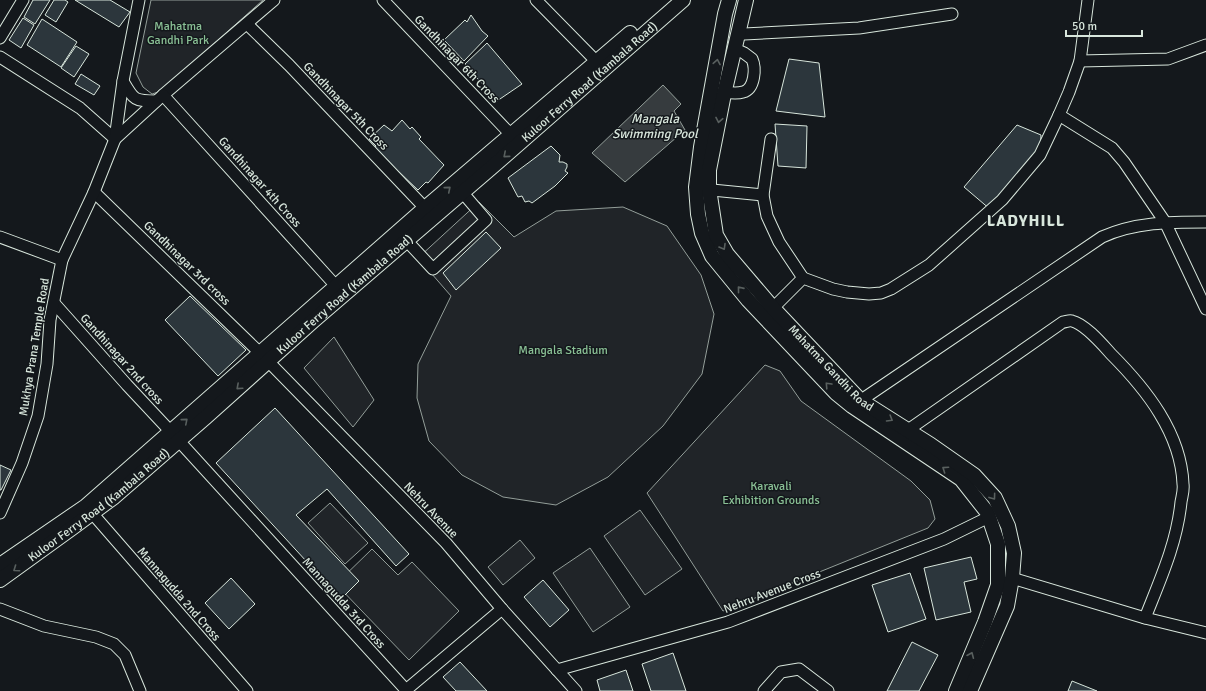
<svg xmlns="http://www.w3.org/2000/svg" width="1206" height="691" font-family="Signika,sans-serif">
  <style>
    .green { fill: #202428; stroke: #939e99 }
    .water { fill: #363b3e; stroke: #939e99 }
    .building { fill: #2c363c; stroke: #d8e6dc }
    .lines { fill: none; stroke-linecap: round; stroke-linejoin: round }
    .minor-casing { stroke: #d8e6dc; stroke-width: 13 }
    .major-casing { stroke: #d8e6dc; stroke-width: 16 }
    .minor { stroke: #14181c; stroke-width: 11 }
    .major { stroke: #14181c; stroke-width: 14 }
    .oneway { stroke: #59605f }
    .labels { text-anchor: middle; stroke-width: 3; stroke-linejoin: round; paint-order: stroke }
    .park-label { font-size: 12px; fill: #8ac095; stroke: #14181c }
    .street-label { font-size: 12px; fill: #d8e6dc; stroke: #14181c }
    .water-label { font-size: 13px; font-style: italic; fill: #d8e6dc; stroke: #14181c }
    .district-label { font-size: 16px; font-weight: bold; letter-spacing: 1px; fill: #d8e6dc; stroke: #14181c }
  </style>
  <rect width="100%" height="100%" fill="#14181c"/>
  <g class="green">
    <path d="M151 0H263L161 91 152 94 143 87 136 73Z"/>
    <path d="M479 202 514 237 556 211 623 207 667 226 701 275 714 314 702 374 663 426 608 477 556 505 503 497 462 475 429 441 417 398 418 364 451 296 418 258Z"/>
    <path d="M334 337 374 400 353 427 304 368Z"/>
    <path d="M765 365 780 371 801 401 911 481 930 500 935 519 928 528 723 611 647 493Z"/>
    <path d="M330 503 368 543 345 564 308 523Z"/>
    <path d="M640 510 682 569 645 595 604 536Z"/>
    <path d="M520 540 535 558 503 585 488 567Z"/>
    <path d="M590 548 630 607 593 632 553 573Z"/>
    <path d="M372 549 398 575 412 562 459 611 409 660 336 584Z"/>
  </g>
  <path class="water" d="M663 85 681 104 674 111 685 130 625 182 592 153Z"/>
  <g class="building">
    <path d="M33 0H50L35 24 24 17Z"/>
    <path d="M54 0H65L68 2 56 22 45 15Z"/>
    <path d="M75 0H110L130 12 119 27Z"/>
    <path d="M471 15 482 31 488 36 464 61 444 40 465 20 467 22Z"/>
    <path d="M23 18 34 25 21 48 9 40Z"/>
    <path d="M42 19 77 42 61 67 27 45Z"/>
    <path d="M487 43 522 84 497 101 465 64Z"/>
    <path d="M76 46 89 54 74 77 61 68Z"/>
    <path d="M789 59 819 63 825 117 776 111Z"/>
    <path d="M81 74 100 86 94 95 75 84Z"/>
    <path d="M402 120 410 129 412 127 421 137 419 139 444 165 428 183 426 182 418 190 379 153 373 150 376 146 369 139 384 125 392 131Z"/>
    <path d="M775 124 807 126 806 168 778 166Z"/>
    <path d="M1017 125 1041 135 1040 155 991 210 964 187Z"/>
    <path d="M551 146 560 155 559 162H563L567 164V167L565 171 568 173 555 186 532 203 529 201 525 202 522 196 518 197 508 178Z"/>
    <path d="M486 232 501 248 456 290 443 273Z"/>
    <path d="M190 296 246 350 218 376 165 320Z"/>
    <path d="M275 408 409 554 396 566 327 489 296 515 359 581 341 599 216 463Z"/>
    <path d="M0 465 11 470 1 490H0Z"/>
    <path d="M971 557 977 579 964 582 971 612 936 620 924 568Z"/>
    <path d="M910 573 926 619 888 632 872 585Z"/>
    <path d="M231 578 255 604 229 629 205 603Z"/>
    <path d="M543 580 569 610 550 627 524 597Z"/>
    <path d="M912 642 938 655 919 691H887Z"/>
    <path d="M673 653 686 691H651L642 664Z"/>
    <path d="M460 662 487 691H456L443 677Z"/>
    <path d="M626 670 633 691H600L597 680Z"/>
    <path d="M1072 681 1097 691H1068Z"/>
  </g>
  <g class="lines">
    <g class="minor-casing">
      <g id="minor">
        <path d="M383 0 516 140"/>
        <path d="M536 0 597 62"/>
        <path d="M247 24 289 65 425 208"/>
        <path d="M739 31 744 34 859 28 952 14"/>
        <path d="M0 38 23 0"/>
        <path d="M0 57 80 108 115 139 163 95 274 0"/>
        <path d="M1080 61 1168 59 1206 45"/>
        <path d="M123 81C134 100 134 101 156 101"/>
        <path d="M724 92C730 93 737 94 743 92 755 89 756 68 752 59L744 53 735 49"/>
        <path d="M163 95 336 286"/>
        <path d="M1059 115 1112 148 1124 162 1165 222 1206 309"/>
        <path d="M771 139 763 195 767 216 779 242 803 278"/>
        <path d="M702 189 763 195"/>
        <path d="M94 192 261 354 446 543 502 609 576 691"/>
        <path d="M0 237 62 260"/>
        <path d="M406 240 433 269 486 220 462 192"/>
        <path d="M54 303 127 385 171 432"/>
        <path d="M773 308 803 278 833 289 847 292 869 294 881 293 891 289 929 265 1002 200 1040 155 1059 115 1069 92 1080 61 1088 0"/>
        <path d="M854 405 1102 237C1135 222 1170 222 1206 222"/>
        <path d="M908 430 1063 322C1066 322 1069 320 1072 321 1085 324 1102 344 1111 354 1146 389 1181 433 1183 484 1184 490 1182 496 1181 502 1177 543 1160 580 1145 618"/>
        <path d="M179 441 406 690 502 609"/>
        <path d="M0 513 22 463 38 416 47 364 50 320 62 260 94 192 115 139 123 81 139 0"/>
        <path d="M92 513 247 691"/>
        <path d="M1012 578 1145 618 1206 633"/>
        <path d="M0 609 44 626 96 637 114 644 125 655 140 691"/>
        <path d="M557 670 728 622 944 539 989 517"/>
        <path d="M764 691 781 672 799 669 828 691"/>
      </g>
    </g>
    <g class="major-casing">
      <g id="major">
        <path d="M729 0 725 14 701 147 696 187 698 214 702 233 712 256 748 300 836 393 852 406 961 479 987 512 989 517 998 544V585L985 622 956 691"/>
        <path id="s1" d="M746 0 724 94 709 170V189L716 235 727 254 773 308 860 400 931 445 974 475 995 498 1008 526 1014 553 1012 578 1007 606 970 691"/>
        <path d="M0 565 86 506 425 208 630 33"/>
        <path id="s2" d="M0 580 72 528 114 497 206 417 313 321 491 168 683 0"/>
      </g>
    </g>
    <use href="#minor" class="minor"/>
    <use href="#major" class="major"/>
  </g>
  <defs><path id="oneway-chevron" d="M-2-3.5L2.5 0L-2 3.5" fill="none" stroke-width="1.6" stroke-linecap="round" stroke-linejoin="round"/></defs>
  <g class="oneway">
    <use href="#oneway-chevron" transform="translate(717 62) rotate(-80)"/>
    <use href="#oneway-chevron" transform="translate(719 120) rotate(101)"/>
    <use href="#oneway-chevron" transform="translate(506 155) rotate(139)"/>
    <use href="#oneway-chevron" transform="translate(448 189) rotate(-40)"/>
    <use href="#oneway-chevron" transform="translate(723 247) rotate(60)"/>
    <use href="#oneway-chevron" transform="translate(740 289) rotate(-129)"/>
    <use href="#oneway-chevron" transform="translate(828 385) rotate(-133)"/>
    <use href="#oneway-chevron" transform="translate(239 387) rotate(138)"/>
    <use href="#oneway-chevron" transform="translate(890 419) rotate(31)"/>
    <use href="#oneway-chevron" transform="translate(185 421) rotate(-41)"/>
    <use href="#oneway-chevron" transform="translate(945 469) rotate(-146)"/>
    <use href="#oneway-chevron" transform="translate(993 497) rotate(54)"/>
    <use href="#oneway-chevron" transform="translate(16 569) rotate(145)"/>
    <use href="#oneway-chevron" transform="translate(971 655) rotate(-67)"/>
  </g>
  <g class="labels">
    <g class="park-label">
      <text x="178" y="30">Mahatma<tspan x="178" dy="14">Gandhi Park</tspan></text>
      <text x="563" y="354">Mangala Stadium</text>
      <text x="771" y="490">Karavali<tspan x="771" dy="14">Exhibition Grounds</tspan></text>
    </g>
    <g class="street-label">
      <text transform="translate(457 59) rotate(46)" y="4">Gandhinagar 6th Cross</text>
      <text dy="4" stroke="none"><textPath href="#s2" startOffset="772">Kuloor Ferry Road (Kambala Road)</textPath></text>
      <text transform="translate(346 106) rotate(46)" y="4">Gandhinagar 5th Cross</text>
      <text transform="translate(260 182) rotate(48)" y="4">Gandhinagar 4th Cross</text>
      <text transform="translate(187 263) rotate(44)" y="4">Gandhinagar 3rd cross</text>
      <text dy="4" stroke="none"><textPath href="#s2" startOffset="448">Kuloor Ferry Road (Kambala Road)</textPath></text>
      <text transform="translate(34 347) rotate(-81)" y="4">Mukhya Prana Temple Road</text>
      <text transform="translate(122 359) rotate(48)" y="4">Gandhinagar 2nd cross</text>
      <text dy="4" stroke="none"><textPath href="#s1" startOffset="416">Mahatma Gandhi Road</textPath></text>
      <text dy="4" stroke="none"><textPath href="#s2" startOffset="124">Kuloor Ferry Road (Kambala Road)</textPath></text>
      <text transform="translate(431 510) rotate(46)" y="4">Nehru Avenue</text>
      <text transform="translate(772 591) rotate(-21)" y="4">Nehru Avenue Cross</text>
      <text transform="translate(179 594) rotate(49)" y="4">Mannagudda 2nd Cross</text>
      <text transform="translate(344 603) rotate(48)" y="4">Mannagudda 3rd Cross</text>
    </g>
    <g class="water-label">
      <text x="655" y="123">Mangala<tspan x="655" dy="15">Swimming Pool</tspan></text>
    </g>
    <g class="district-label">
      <text x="1026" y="226">LADYHILL</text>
    </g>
  </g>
  <path d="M1066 30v6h76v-6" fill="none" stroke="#d8e6dc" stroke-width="2"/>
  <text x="1072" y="30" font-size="12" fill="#d8e6dc" stroke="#14181c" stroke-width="3" paint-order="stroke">50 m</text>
</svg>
